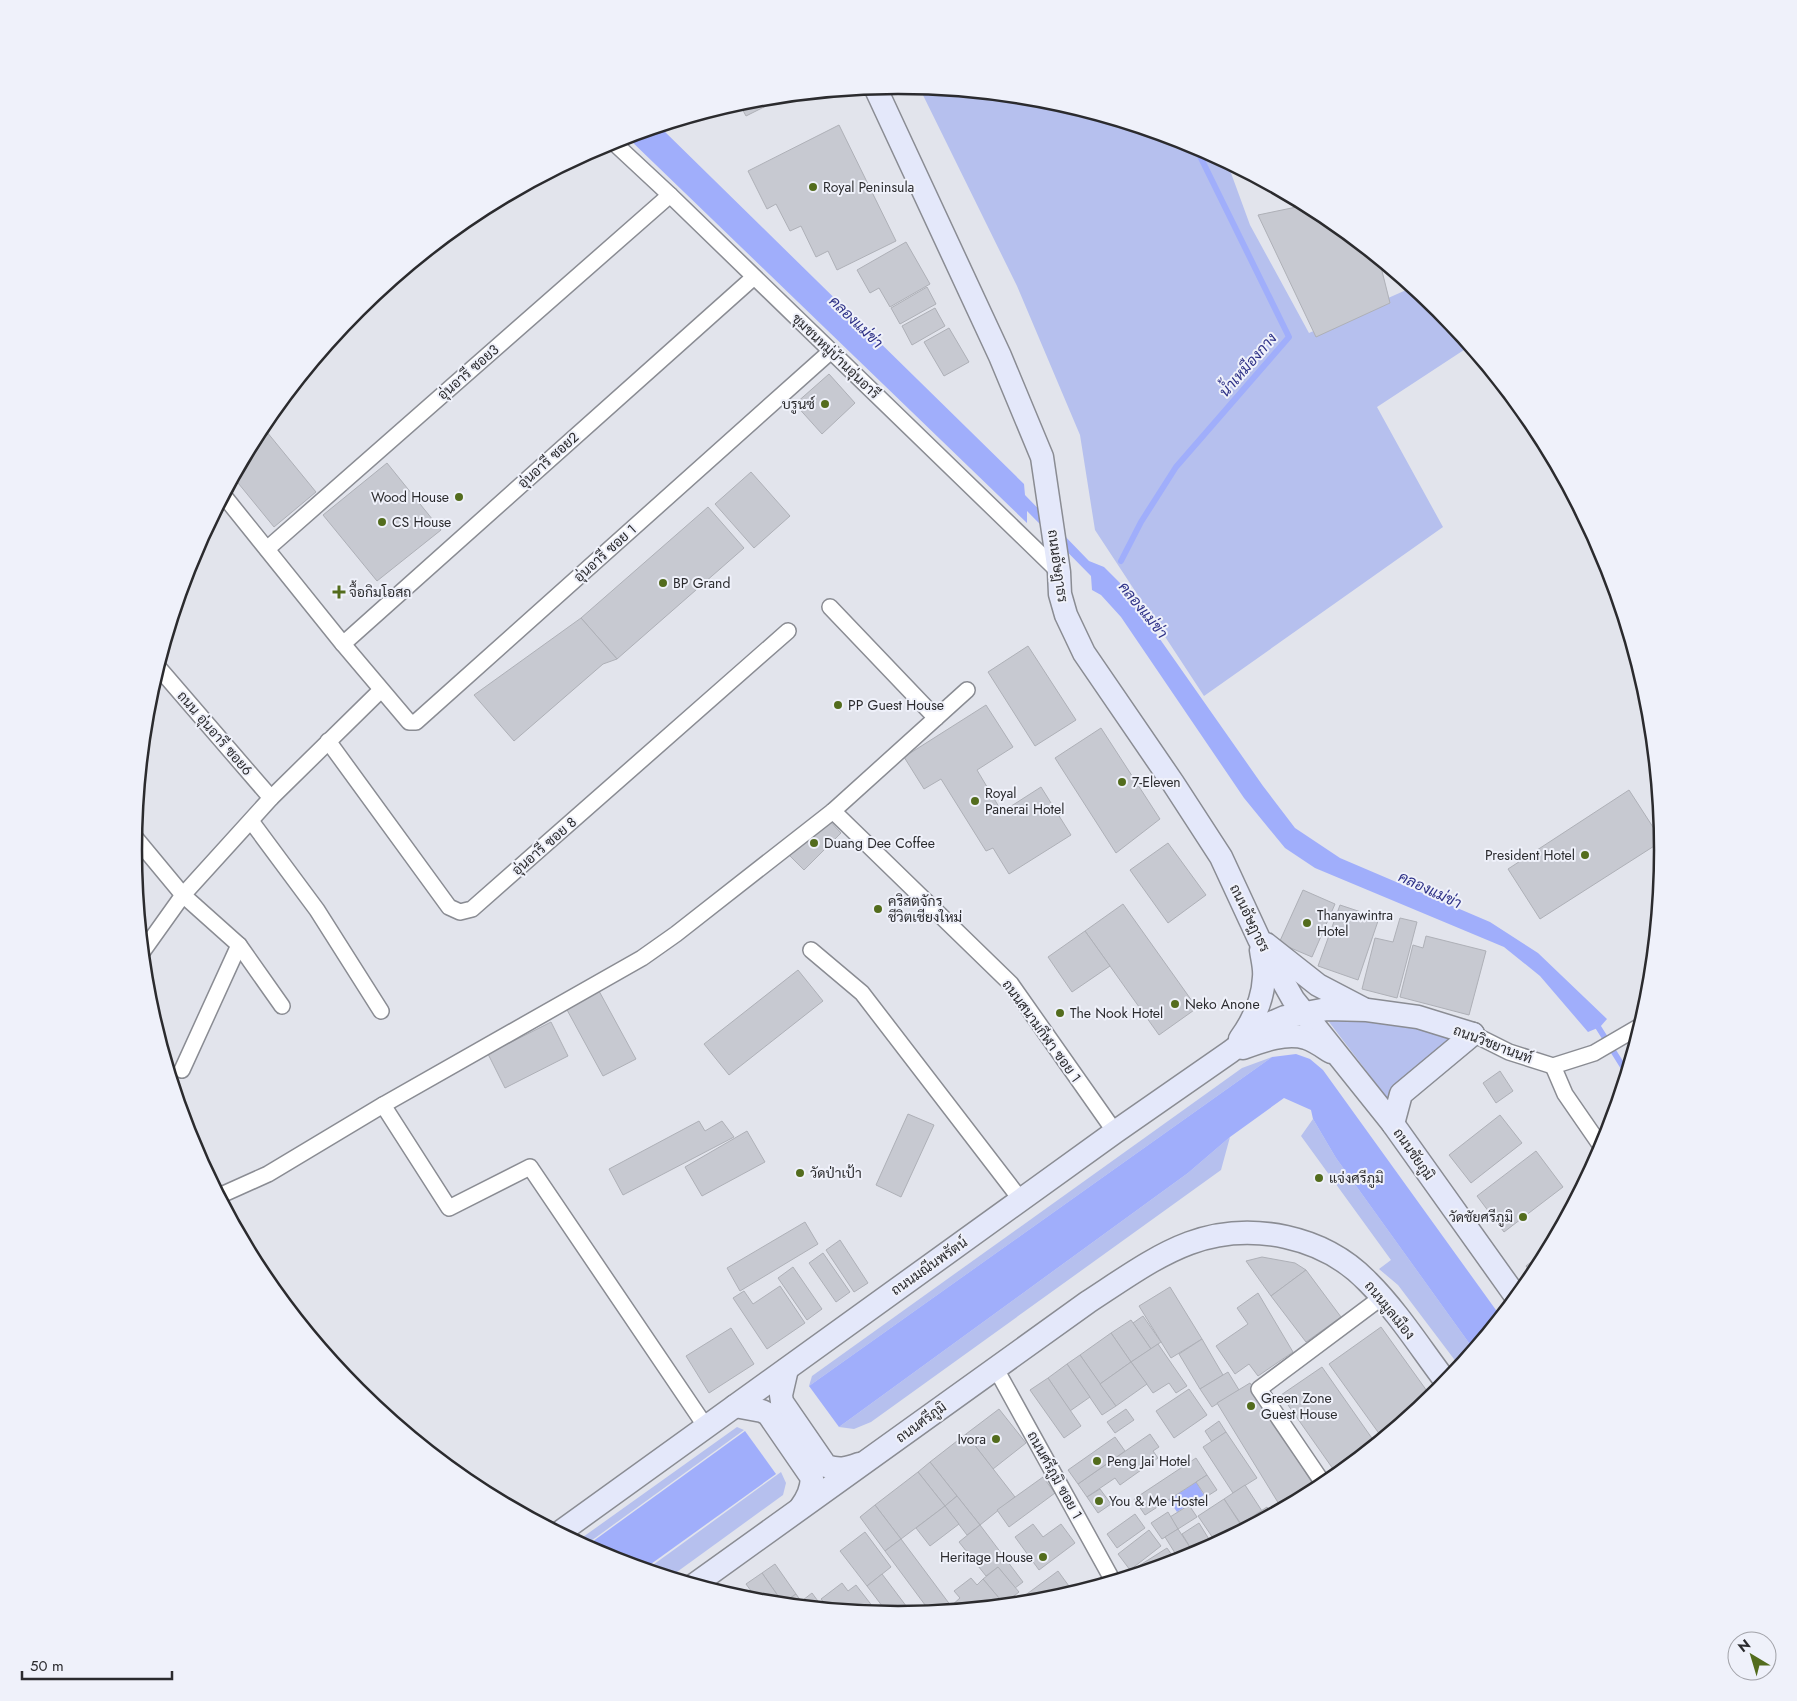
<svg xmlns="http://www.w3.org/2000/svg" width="1797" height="1701" font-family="Jost,Sarabun,sans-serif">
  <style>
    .green { fill: #b6c0ee }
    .water { fill: #a0aefb }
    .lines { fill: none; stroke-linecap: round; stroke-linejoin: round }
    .stream { stroke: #a0aefb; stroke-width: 6 }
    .building { fill: #c7c9d1; stroke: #aeb0b7 }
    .street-casing { stroke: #8a8c93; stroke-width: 18 }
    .secondary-casing { stroke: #8a8c93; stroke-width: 25 }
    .street { stroke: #fff; stroke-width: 15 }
    .secondary { stroke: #e4e8fa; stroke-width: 22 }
    .poi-dot { fill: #536c1d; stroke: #eff1fa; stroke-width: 2 }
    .labels { text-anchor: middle; stroke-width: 4; stroke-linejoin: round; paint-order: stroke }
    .poi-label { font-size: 14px; fill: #2b2b2e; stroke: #eff1fa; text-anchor: start }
    .street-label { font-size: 14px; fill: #2b2b2e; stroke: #eff1fa }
    .water-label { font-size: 15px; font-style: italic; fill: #2e3187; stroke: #eff1fa }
    .rim { fill: none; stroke: #2b2b2e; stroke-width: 2.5 }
  </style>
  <rect width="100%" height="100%" fill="#e2e4ec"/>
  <g class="green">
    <path d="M919 87 1048 100 1192 143 1227 162 1250 225 1309 333 1413 287 1440 309 1470 346 1377 407 1443 527 1204 696 1095 530 1080 435 1017 286Z"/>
    <path d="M1326 1018 1403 1023 1459 1036 1390 1102Z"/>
    <path d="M1272 1057 809 1386 812 1376 1242 1068Z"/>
    <path d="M1313 1119 1336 1158 1474 1350 1460 1367 1398 1285 1379 1269 1391 1260 1301 1136Z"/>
    <path d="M1230 1137 1221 1170 871 1422 854 1429 839 1427 1188 1173Z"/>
    <path d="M737 1427 744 1430 584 1546 576 1542Z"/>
    <path d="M781 1472 786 1483 783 1495 670 1577 646 1570Z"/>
  </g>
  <g class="water">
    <path d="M660 127 1024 484 1025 495 1089 561 1104 567 1122 585 1263 786 1295 828 1340 858 1490 922 1538 953 1607 1019 1600 1027 1588 1032 1540 976 1504 947 1315 868 1285 848 1244 798 1121 617 1101 595 1092 590 1091 576 1027 511V523L627 137Z"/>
    <path d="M1296 1054 1310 1059 1323 1070 1501 1317 1474 1350 1336 1158 1313 1119 1311 1110 1284 1098 1230 1137 1188 1173 839 1427 809 1386 1272 1057Z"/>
    <path d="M745 1431 776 1474 644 1569 605 1558 585 1547Z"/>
    <path d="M1196 1482 1204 1495 1177 1512 1169 1500Z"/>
  </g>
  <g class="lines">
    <g class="stream">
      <path d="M1121 561 1141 522 1176 467 1289 337 1194 144"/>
      <path d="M1595 1022 1627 1073"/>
    </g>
  </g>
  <g class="building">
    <path d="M786 96 746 116 739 103 749 100Z"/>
    <path d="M839 125 896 241 837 270 828 251 816 257 801 226 790 231 776 204 767 209 748 171Z"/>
    <path d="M1306 205 1324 214 1379 259 1390 303 1316 337 1258 215Z"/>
    <path d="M906 242 930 284 890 307 879 288 870 293 857 270Z"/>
    <path d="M927 287 936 304 900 324 891 308Z"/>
    <path d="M935 308 945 326 912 345 902 326Z"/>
    <path d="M949 328 969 362 944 376 924 342Z"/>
    <path d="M829 374 855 403 822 434 795 404Z"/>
    <path d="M262 426 316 492 274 527 234 478Z"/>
    <path d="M387 463 441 530 377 581 323 515Z"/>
    <path d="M751 472 790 516 754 548 715 504Z"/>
    <path d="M708 507 744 548 617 659 581 618Z"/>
    <path d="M581 618 617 659 603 664 514 741 474 695Z"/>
    <path d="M1028 646 1076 720 1035 746 988 672Z"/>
    <path d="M986 705 1013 747 977 770 1002 812 1041 787 1071 835 1009 874 993 848 986 851 941 779 924 789 904 757Z"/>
    <path d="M1101 728 1160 819 1116 853 1055 758Z"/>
    <path d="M1629 790 1662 841 1540 919 1508 869Z"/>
    <path d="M827 818 841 833 804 870 786 852Z"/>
    <path d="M1168 843 1206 895 1168 923 1130 870Z"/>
    <path d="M1303 890 1335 904 1312 957 1279 943Z"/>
    <path d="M1123 904 1197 1008 1159 1035 1085 931Z"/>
    <path d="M1340 905 1379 918 1358 980 1318 966Z"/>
    <path d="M1400 918 1417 922 1397 998 1362 989 1375 938 1393 942Z"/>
    <path d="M1085 931 1110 966 1072 992 1048 957Z"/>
    <path d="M1426 936 1486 951 1469 1015 1400 997 1413 945 1423 948Z"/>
    <path d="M798 970 823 1001 729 1075 704 1044Z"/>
    <path d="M599 991 636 1059 603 1076 566 1008Z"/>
    <path d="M551 1022 568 1056 505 1088 488 1054Z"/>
    <path d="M1500 1071 1513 1091 1496 1103 1483 1083Z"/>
    <path d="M908 1114 934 1125 901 1197 876 1185Z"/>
    <path d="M1500 1115 1522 1143 1471 1183 1449 1155Z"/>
    <path d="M699 1121 705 1131 722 1121 734 1137 623 1195 609 1169Z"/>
    <path d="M747 1131 765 1162 702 1196 685 1167Z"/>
    <path d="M1536 1151 1563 1187 1504 1232 1477 1196Z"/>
    <path d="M805 1222 818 1244 740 1291 727 1268Z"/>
    <path d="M840 1240 868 1283 854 1292 826 1250Z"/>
    <path d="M1549 1248V1249L1534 1277 1526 1266Z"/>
    <path d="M823 1253 850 1292 836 1302 809 1263Z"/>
    <path d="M1262 1257 1295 1263 1306 1270 1271 1296 1246 1261Z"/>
    <path d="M793 1267 822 1309 807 1320 778 1278Z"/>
    <path d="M1306 1270 1341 1317 1306 1342 1271 1296Z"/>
    <path d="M780 1286 805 1323 767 1349 733 1298 744 1291 753 1304Z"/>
    <path d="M1170 1287 1202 1339 1171 1358 1139 1306Z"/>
    <path d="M1258 1293 1293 1352 1258 1376 1249 1364 1235 1374 1216 1346 1248 1324 1237 1308Z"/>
    <path d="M1143 1316 1161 1342 1151 1349 1133 1323Z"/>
    <path d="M1131 1320 1151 1349 1131 1362 1111 1333Z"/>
    <path d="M1381 1327 1432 1398 1383 1439 1329 1364Z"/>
    <path d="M731 1328 754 1364 709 1393 686 1356Z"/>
    <path d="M1111 1333 1131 1362 1100 1384 1080 1355Z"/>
    <path d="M1202 1339 1223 1375 1200 1389 1179 1354Z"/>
    <path d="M1158 1344 1187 1386 1176 1393 1169 1383 1153 1393 1131 1362Z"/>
    <path d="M1080 1355 1116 1406 1102 1415 1067 1364Z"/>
    <path d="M1131 1362 1147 1384 1116 1406 1100 1384Z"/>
    <path d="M1067 1364 1090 1397 1070 1411 1048 1378Z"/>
    <path d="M1322 1367 1376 1444 1338 1476 1281 1395Z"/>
    <path d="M1228 1372 1239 1390 1212 1407 1200 1389Z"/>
    <path d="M1048 1378 1081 1426 1064 1438 1030 1390Z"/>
    <path d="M1250 1383 1317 1491 1282 1509 1217 1403Z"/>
    <path d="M1189 1389 1207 1415 1174 1438 1156 1411Z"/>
    <path d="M999 1409 1026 1443 993 1469 966 1434Z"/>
    <path d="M1126 1409 1134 1420 1115 1433 1107 1422Z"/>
    <path d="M1219 1421 1226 1432 1212 1442 1205 1431Z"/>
    <path d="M1226 1432 1257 1478 1233 1493 1203 1447Z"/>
    <path d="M966 1434 1015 1497 980 1525 930 1462Z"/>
    <path d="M1150 1434 1159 1447 1153 1451 1158 1458 1120 1485 1115 1478 1087 1497 1078 1484Z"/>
    <path d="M1115 1437 1125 1451 1078 1484 1068 1470Z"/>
    <path d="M1196 1458 1207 1475 1145 1515 1134 1499Z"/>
    <path d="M930 1462 957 1496 945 1506 918 1472Z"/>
    <path d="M918 1472 945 1506 901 1539 875 1505Z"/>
    <path d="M1207 1475 1217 1490 1206 1497 1196 1482Z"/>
    <path d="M1043 1477 1055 1493 1009 1527 997 1510Z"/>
    <path d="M1245 1485 1262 1511 1241 1524 1224 1499Z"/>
    <path d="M1100 1489 1111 1504 1098 1513 1087 1497Z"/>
    <path d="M957 1496 980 1525 967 1535 945 1506Z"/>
    <path d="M1224 1499 1243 1528 1217 1544 1198 1516Z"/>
    <path d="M875 1505 901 1539 885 1551 860 1517Z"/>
    <path d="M1189 1505 1197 1517 1178 1529 1170 1517Z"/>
    <path d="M945 1506 959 1524 930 1546 916 1528Z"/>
    <path d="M1267 1507 1272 1515 1245 1529 1241 1524Z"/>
    <path d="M1168 1512 1178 1529 1162 1539 1151 1523Z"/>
    <path d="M1135 1514 1145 1528 1117 1548 1107 1534Z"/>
    <path d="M1199 1523 1212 1544 1195 1555 1182 1534Z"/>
    <path d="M1033 1524 1043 1537 1061 1524 1075 1543 1039 1570 1015 1537Z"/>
    <path d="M980 1525 1023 1582 1015 1588 998 1567 986 1576 959 1542Z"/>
    <path d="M1178 1529 1195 1555 1180 1561 1165 1537Z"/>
    <path d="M1149 1530 1161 1546 1130 1570 1118 1554Z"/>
    <path d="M865 1532 891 1567 867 1586 840 1551Z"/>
    <path d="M901 1539 951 1606 954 1611 931 1613 885 1551Z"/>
    <path d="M1167 1548 1177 1562 1142 1573 1137 1567Z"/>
    <path d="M775 1564 796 1594 783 1603 762 1573Z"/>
    <path d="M998 1567 1019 1592 1004 1604 983 1579Z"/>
    <path d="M1058 1571 1074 1593 1048 1601 1012 1605Z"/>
    <path d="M762 1573 783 1603 781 1604 759 1602 746 1584Z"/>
    <path d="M882 1574 913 1615H889L867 1586Z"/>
    <path d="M971 1578 977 1585 983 1579 1004 1604 1001 1606 954 1611 951 1606 960 1598 954 1591Z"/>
    <path d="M842 1583 848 1591 856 1585 873 1607 865 1613 829 1609 821 1599Z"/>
    <path d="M731 1591 738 1592 744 1600 726 1594Z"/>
    <path d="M812 1593 823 1608H822L809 1607 803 1600Z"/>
    <path d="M796 1594 805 1607 781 1604 783 1603Z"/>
  </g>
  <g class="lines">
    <g class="street-casing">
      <g id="street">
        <path d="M612 141 670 195 1059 572"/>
        <path d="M224 496 343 644 409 722H416L831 351"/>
        <path d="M267 549 670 195"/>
        <path d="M830 607 936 718"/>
        <path d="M343 644 754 277"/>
        <path d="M158 667 271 798"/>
        <path d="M328 741 449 907 460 912 472 909 788 631"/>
        <path d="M833 811 1011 984 1115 1132"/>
        <path d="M251 821 317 910 381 1011"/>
        <path d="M134 836 183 895 239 945 282 1006"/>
        <path d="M811 950 862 993 1021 1200"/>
        <path d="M143 951 183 895 271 798 381 690"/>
        <path d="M1473 1034 1509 1052 1553 1066 1594 1053 1642 1025"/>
        <path d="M1553 1066 1565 1094 1603 1149"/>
        <path d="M182 1070 239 945"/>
        <path d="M383 1105 449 1208 530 1167 706 1427"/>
        <path d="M219 1196 268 1174 383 1105 642 958 676 934 833 811 967 690"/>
        <path d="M996 1369 1113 1581"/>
        <path d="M1325 1486 1259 1389 1382 1297"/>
      </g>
    </g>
    <g class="secondary-casing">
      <g id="secondary">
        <path d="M875 87 1000 356 1042 457 1059 572 1060 594 1066 615 1084 653 1173 783 1221 857 1259 939 1293 999 1393 1124 1517 1298"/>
        <path d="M1266 944 1318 985 1362 1008"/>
        <path d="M1240 1039C1253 1021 1263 1000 1264 977 1265 968 1262 958 1261 950"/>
        <path d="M1243 1048C1262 1041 1286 1032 1306 1038 1315 1041 1323 1047 1331 1052"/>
        <path d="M1393 1124 1401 1094 1473 1034"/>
        <path d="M787 1369 781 1395 782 1402 826 1466C839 1470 846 1469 859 1464"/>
        <path d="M735 1406 762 1411 768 1414 812 1478C811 1490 808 1497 801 1507"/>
        <path d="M559 1533 1115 1132 1230 1052 1266 1025 1285 1017 1327 1009 1367 1010 1418 1017 1473 1034"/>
        <path d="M694 1585 1088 1302C1154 1259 1203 1219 1286 1237 1318 1244 1345 1258 1368 1282 1398 1312 1421 1349 1447 1383"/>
      </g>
    </g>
    <use href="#street" class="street"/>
    <use href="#secondary" class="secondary"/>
  </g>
  <g class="poi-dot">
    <circle cx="813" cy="187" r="5"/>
    <circle cx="825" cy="404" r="5"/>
    <circle cx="459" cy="497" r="5"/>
    <circle cx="382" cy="522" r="5"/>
    <circle cx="663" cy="583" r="5"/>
    <path d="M336.5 584.5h5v5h5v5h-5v5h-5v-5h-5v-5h5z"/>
    <circle cx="838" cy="705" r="5"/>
    <circle cx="1122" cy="782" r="5"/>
    <circle cx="975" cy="801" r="5"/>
    <circle cx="814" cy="843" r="5"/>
    <circle cx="1585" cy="855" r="5"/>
    <circle cx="878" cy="909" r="5"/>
    <circle cx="1307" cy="923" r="5"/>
    <circle cx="1175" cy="1004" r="5"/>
    <circle cx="1060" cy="1013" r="5"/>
    <circle cx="800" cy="1173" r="5"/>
    <circle cx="1319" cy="1178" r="5"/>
    <circle cx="1523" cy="1217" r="5"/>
    <circle cx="1251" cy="1406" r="5"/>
    <circle cx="996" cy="1439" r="5"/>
    <circle cx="1097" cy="1461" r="5"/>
    <circle cx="1099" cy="1501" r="5"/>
    <circle cx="1043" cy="1557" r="5"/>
  </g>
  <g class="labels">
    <g class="poi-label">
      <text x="823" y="192">Royal Peninsula</text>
      <text x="815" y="409" text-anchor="end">บรูนซ์</text>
      <text x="449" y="502" text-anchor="end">Wood House</text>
      <text x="392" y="527">CS House</text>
      <text x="673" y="588">BP Grand</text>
      <text x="349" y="597">จื้อกิมโอสถ</text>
      <text x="848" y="710">PP Guest House</text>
      <text x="1132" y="787">7-Eleven</text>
      <text x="985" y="798">Royal<tspan x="985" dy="16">Panerai Hotel</tspan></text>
      <text x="824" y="848">Duang Dee Coffee</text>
      <text x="1575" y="860" text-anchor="end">President Hotel</text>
      <text x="888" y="906">คริสตจักร<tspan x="888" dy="16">ชีวิตเชียงใหม่</tspan></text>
      <text x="1317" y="920">Thanyawintra<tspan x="1317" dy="16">Hotel</tspan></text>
      <text x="1185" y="1009">Neko Anone</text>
      <text x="1070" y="1018">The Nook Hotel</text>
      <text x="810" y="1178">วัดป่าเป้า</text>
      <text x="1329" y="1183">แจ่งศรีภูมิ</text>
      <text x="1513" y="1222" text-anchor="end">วัดชัยศรีภูมิ</text>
      <text x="1261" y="1403">Green Zone<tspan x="1261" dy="16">Guest House</tspan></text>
      <text x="986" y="1444" text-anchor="end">Ivora</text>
      <text x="1107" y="1466">Peng Jai Hotel</text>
      <text x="1109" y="1506">You &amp; Me Hostel</text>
      <text x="1033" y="1562" text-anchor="end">Heritage House</text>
    </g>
    <g class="street-label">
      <text transform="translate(836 356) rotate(44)" y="5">ชุมชนหมู่บ้านอุ่นอารี</text>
      <text transform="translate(468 372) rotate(-41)" y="5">อุ่นอารี ซอย3</text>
      <text transform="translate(548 460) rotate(-42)" y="5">อุ่นอารี ซอย2</text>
      <text transform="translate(605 553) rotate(-42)" y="5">อุ่นอารี ซอย 1</text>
      <text transform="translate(1058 566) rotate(82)" y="5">ถนนอัษฎาธร</text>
      <text transform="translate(215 733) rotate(49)" y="5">ถนน อุ่นอารี ซอย6</text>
      <text transform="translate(544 846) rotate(-41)" y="5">อุ่นอารี ซอย 8</text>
      <text transform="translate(1250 918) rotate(64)" y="5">ถนนอัษฎาธร</text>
      <text transform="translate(1042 1031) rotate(54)" y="5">ถนนสนามกีฬา ซอย 1</text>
      <text transform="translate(1493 1044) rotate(21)" y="5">ถนนวิชยานนท์</text>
      <text transform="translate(1414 1154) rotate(55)" y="5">ถนนชัยภูมิ</text>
      <text transform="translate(929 1266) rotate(-35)" y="5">ถนนมณีนพรัตน์</text>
      <text transform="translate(1390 1310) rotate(51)" y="5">ถนนมูลเมือง</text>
      <text transform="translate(921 1422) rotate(-36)" y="5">ถนนศรีภูมิ</text>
      <text transform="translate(1055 1475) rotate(61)" y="5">ถนนศรีภูมิ ซอย 1</text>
    </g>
    <g class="water-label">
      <text transform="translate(856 322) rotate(44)" y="5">คลองแม่ข่า</text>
      <text transform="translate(1248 365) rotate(-49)" y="5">น้ำเหมืองกาง</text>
      <text transform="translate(1143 610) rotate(51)" y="5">คลองแม่ข่า</text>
      <text transform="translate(1430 890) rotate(25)" y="5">คลองแม่ข่า</text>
    </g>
  </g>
  <path d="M0 0H1797V1701H0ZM142 850a756 756 0 1 1 1512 0a756 756 0 1 1-1512 0Z" fill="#eff1fa" fill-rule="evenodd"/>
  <path class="rim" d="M142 850a756 756 0 1 1 1512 0a756 756 0 1 1-1512 0Z"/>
  <g transform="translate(1752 1656) rotate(322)"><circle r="24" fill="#eff1fa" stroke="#a1a2a8"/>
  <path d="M0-4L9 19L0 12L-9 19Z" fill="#536c1d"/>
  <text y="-8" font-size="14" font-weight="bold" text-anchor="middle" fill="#2b2b2e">N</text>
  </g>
  <path d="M22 1671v8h150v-8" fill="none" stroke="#2b2b2e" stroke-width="2.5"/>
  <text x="30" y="1671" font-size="15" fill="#2b2b2e" stroke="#eff1fa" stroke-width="4" paint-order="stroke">50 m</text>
</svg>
